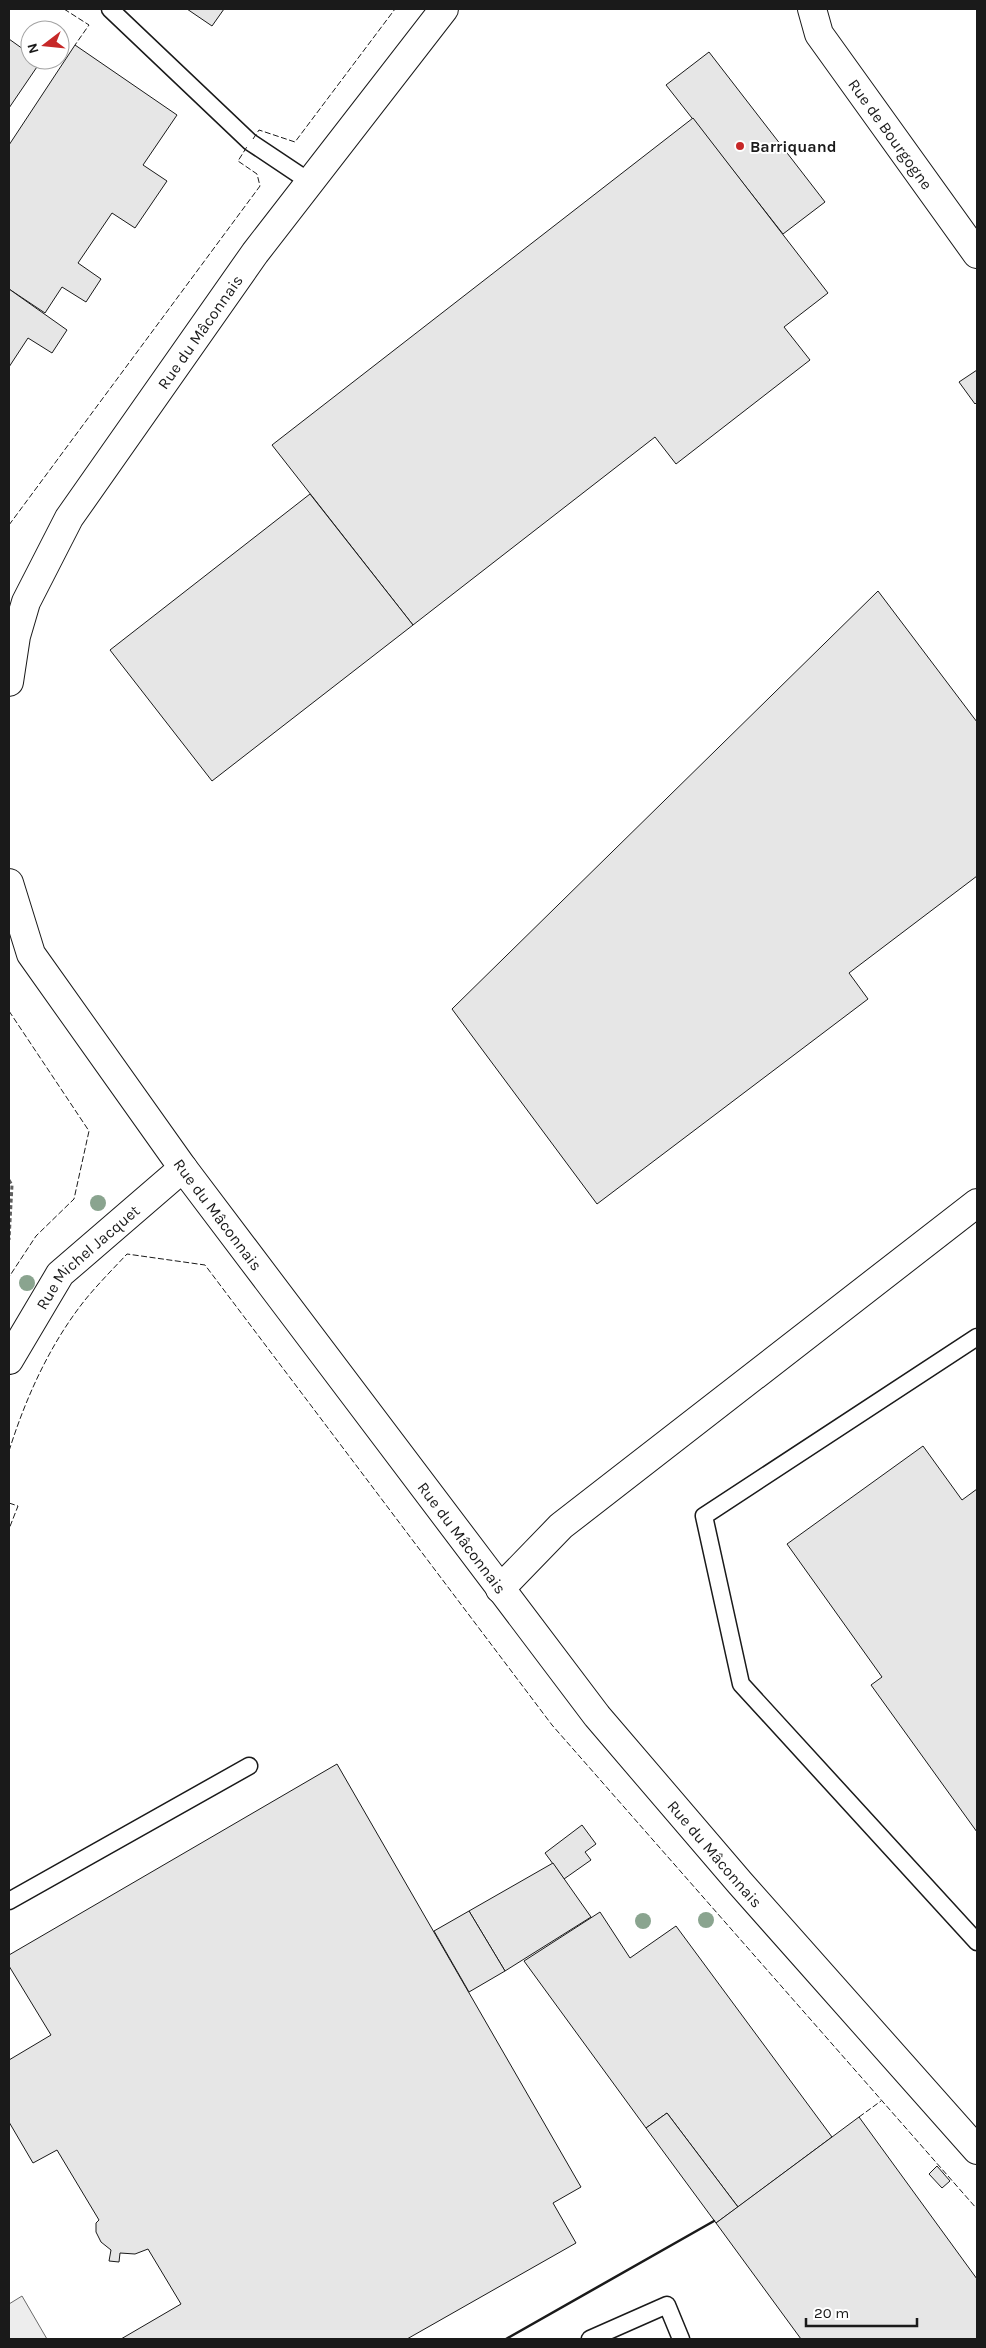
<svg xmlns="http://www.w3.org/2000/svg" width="986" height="2348" font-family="Karla,sans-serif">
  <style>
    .parking { fill: #ededed; stroke: #6a6a6a }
    .building { fill: #e6e6e6; stroke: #1a1a1a }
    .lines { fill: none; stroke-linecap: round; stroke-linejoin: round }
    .service-casing { stroke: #1a1a1a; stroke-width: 19 }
    .minor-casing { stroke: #1a1a1a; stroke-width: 30 }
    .path { stroke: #5f5f5f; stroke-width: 3; stroke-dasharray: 4 2.5; stroke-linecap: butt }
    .service { stroke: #fff; stroke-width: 16 }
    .minor { stroke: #fff; stroke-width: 28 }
    .fence { stroke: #1a1a1a; stroke-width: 1; stroke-dasharray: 6 2.5; stroke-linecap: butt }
    .wall { stroke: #1a1a1a; stroke-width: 2.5 }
    .tree { fill: #8aa48f }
    .poi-dot { fill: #c62828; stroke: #fff; stroke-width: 2 }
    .labels { text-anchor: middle; stroke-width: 4; stroke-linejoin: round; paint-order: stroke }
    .street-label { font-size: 16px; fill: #1a1a1a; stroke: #fff }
    .poi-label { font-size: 16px; font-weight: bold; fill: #1a1a1a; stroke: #fff; text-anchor: start }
  </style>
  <rect width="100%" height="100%" fill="#fff"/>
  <path class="parking" d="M22 2296 47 2339H9V2304Z"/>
  <g class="building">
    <path d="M187 9H224L212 26Z"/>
    <path d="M9 39 30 54V60L41 61 9 108Z"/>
    <path d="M75 45 177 115 143 165 167 181 135 228 112 213 78 263 101 279 86 302 62 287 45 313 9 289V145Z"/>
    <path d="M709 52 825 202 783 234 666 85Z"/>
    <path d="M693 118 828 293 784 327 810 360 676 464 655 437 413 625 272 445Z"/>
    <path d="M9 289 67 330 52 353 28 338 9 367Z"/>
    <path d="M977 370V402L975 404 959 382Z"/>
    <path d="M310 494 413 625 212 781 110 650Z"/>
    <path d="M878 591 977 722V876L849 973 868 999 597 1204 452 1009Z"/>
    <path d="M923 1446 962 1500 977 1489V1832L871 1685 882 1677 787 1544Z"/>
    <path d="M337 1764 581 2187 553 2203 576 2243 407 2339H121L181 2304 148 2249 135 2254 120 2253 119 2262 109 2261 111 2250 101 2242 96 2232V2223L99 2220 57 2150 33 2163 9 2122V2060L51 2035 9 1966V1955Z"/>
    <path d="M582 1825 596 1844 585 1852 591 1860 564 1879 545 1853Z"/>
    <path d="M553 1863 591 1917 505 1971 469 1911Z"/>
    <path d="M469 1911 505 1971 469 1992 434 1931Z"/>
    <path d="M600 1912 630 1958 676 1926 832 2137 738 2207 667 2113 646 2128 524 1961Z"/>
    <path d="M667 2113 738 2207 716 2223 646 2128Z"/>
    <path d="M859 2117 977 2279V2339H801L716 2223Z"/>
    <path d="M937 2166 950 2181 942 2188 929 2174Z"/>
  </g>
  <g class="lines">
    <g class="service-casing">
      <g id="service">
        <path d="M110 9 250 142 310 182"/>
        <path d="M977 1337 704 1516 741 1684 977 1942"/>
        <path d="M9 1901 249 1766"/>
        <path d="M590 2339 667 2305 681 2339"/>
      </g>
    </g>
    <g class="minor-casing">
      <g id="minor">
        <path id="s1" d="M812 9 819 34 977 254"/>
        <path id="s2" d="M9 682 16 636 26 602 69 518 255 253 444 9"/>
        <path id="s3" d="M9 883 31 954 183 1168 597 1716 740 1883 977 2150"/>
        <path id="s4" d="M9 1360 60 1274 183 1168"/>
        <path d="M500 1589 561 1526 977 1203"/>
      </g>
    </g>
    <path class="path" d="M9 1180 12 1185 9 1240"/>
    <use href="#service" class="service"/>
    <use href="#minor" class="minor"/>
    <g class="fence">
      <path d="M64 9 89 25 75 45"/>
      <path d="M253 139 259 130 295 142 395 9"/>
      <path d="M9 525 260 186 257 174 238 161 248 145"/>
      <path d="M9 1011 89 1131 74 1199 36 1236 9 1277"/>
      <path d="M9 1451C26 1397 50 1344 85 1300 98 1284 113 1269 127 1254L205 1265 552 1725 977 2209"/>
      <path d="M9 1503 18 1506 9 1529"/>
      <path d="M859 2117 881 2101"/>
    </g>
    <path class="wall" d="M506 2339 714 2221"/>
  </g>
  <g class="tree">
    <circle cx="98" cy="1203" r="8"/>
    <circle cx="27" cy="1283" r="8"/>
    <circle cx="706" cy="1920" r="8"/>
    <circle cx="643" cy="1921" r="8"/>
  </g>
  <circle class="poi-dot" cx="740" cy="146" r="5"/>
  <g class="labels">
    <g class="street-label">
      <text dy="6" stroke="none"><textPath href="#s1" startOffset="149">Rue de Bourgogne</textPath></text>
      <text dy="6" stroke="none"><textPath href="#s2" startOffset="404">Rue du Mâconnais</textPath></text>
      <text dy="6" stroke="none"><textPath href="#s3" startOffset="395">Rue du Mâconnais</textPath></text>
      <text dy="6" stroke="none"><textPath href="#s4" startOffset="131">Rue Michel Jacquet</textPath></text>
      <text dy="6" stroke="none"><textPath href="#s3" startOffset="800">Rue du Mâconnais</textPath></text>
      <text dy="6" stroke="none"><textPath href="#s3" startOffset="1205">Rue du Mâconnais</textPath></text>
    </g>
    <g class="poi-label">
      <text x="750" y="152">Barriquand</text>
    </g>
  </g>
  <rect width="986" height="2348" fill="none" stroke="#1a1a1a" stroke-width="20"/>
  <g transform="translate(45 45) rotate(254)"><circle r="24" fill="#ffffff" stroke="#a3a3a3"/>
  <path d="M0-4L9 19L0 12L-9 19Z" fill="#c62828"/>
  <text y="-8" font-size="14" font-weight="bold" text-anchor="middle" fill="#1a1a1a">N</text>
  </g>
  <path d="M806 2318v8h111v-8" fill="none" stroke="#1a1a1a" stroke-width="2.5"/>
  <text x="814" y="2318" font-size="15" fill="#1a1a1a" stroke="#ffffff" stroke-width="4" paint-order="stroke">20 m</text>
</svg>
